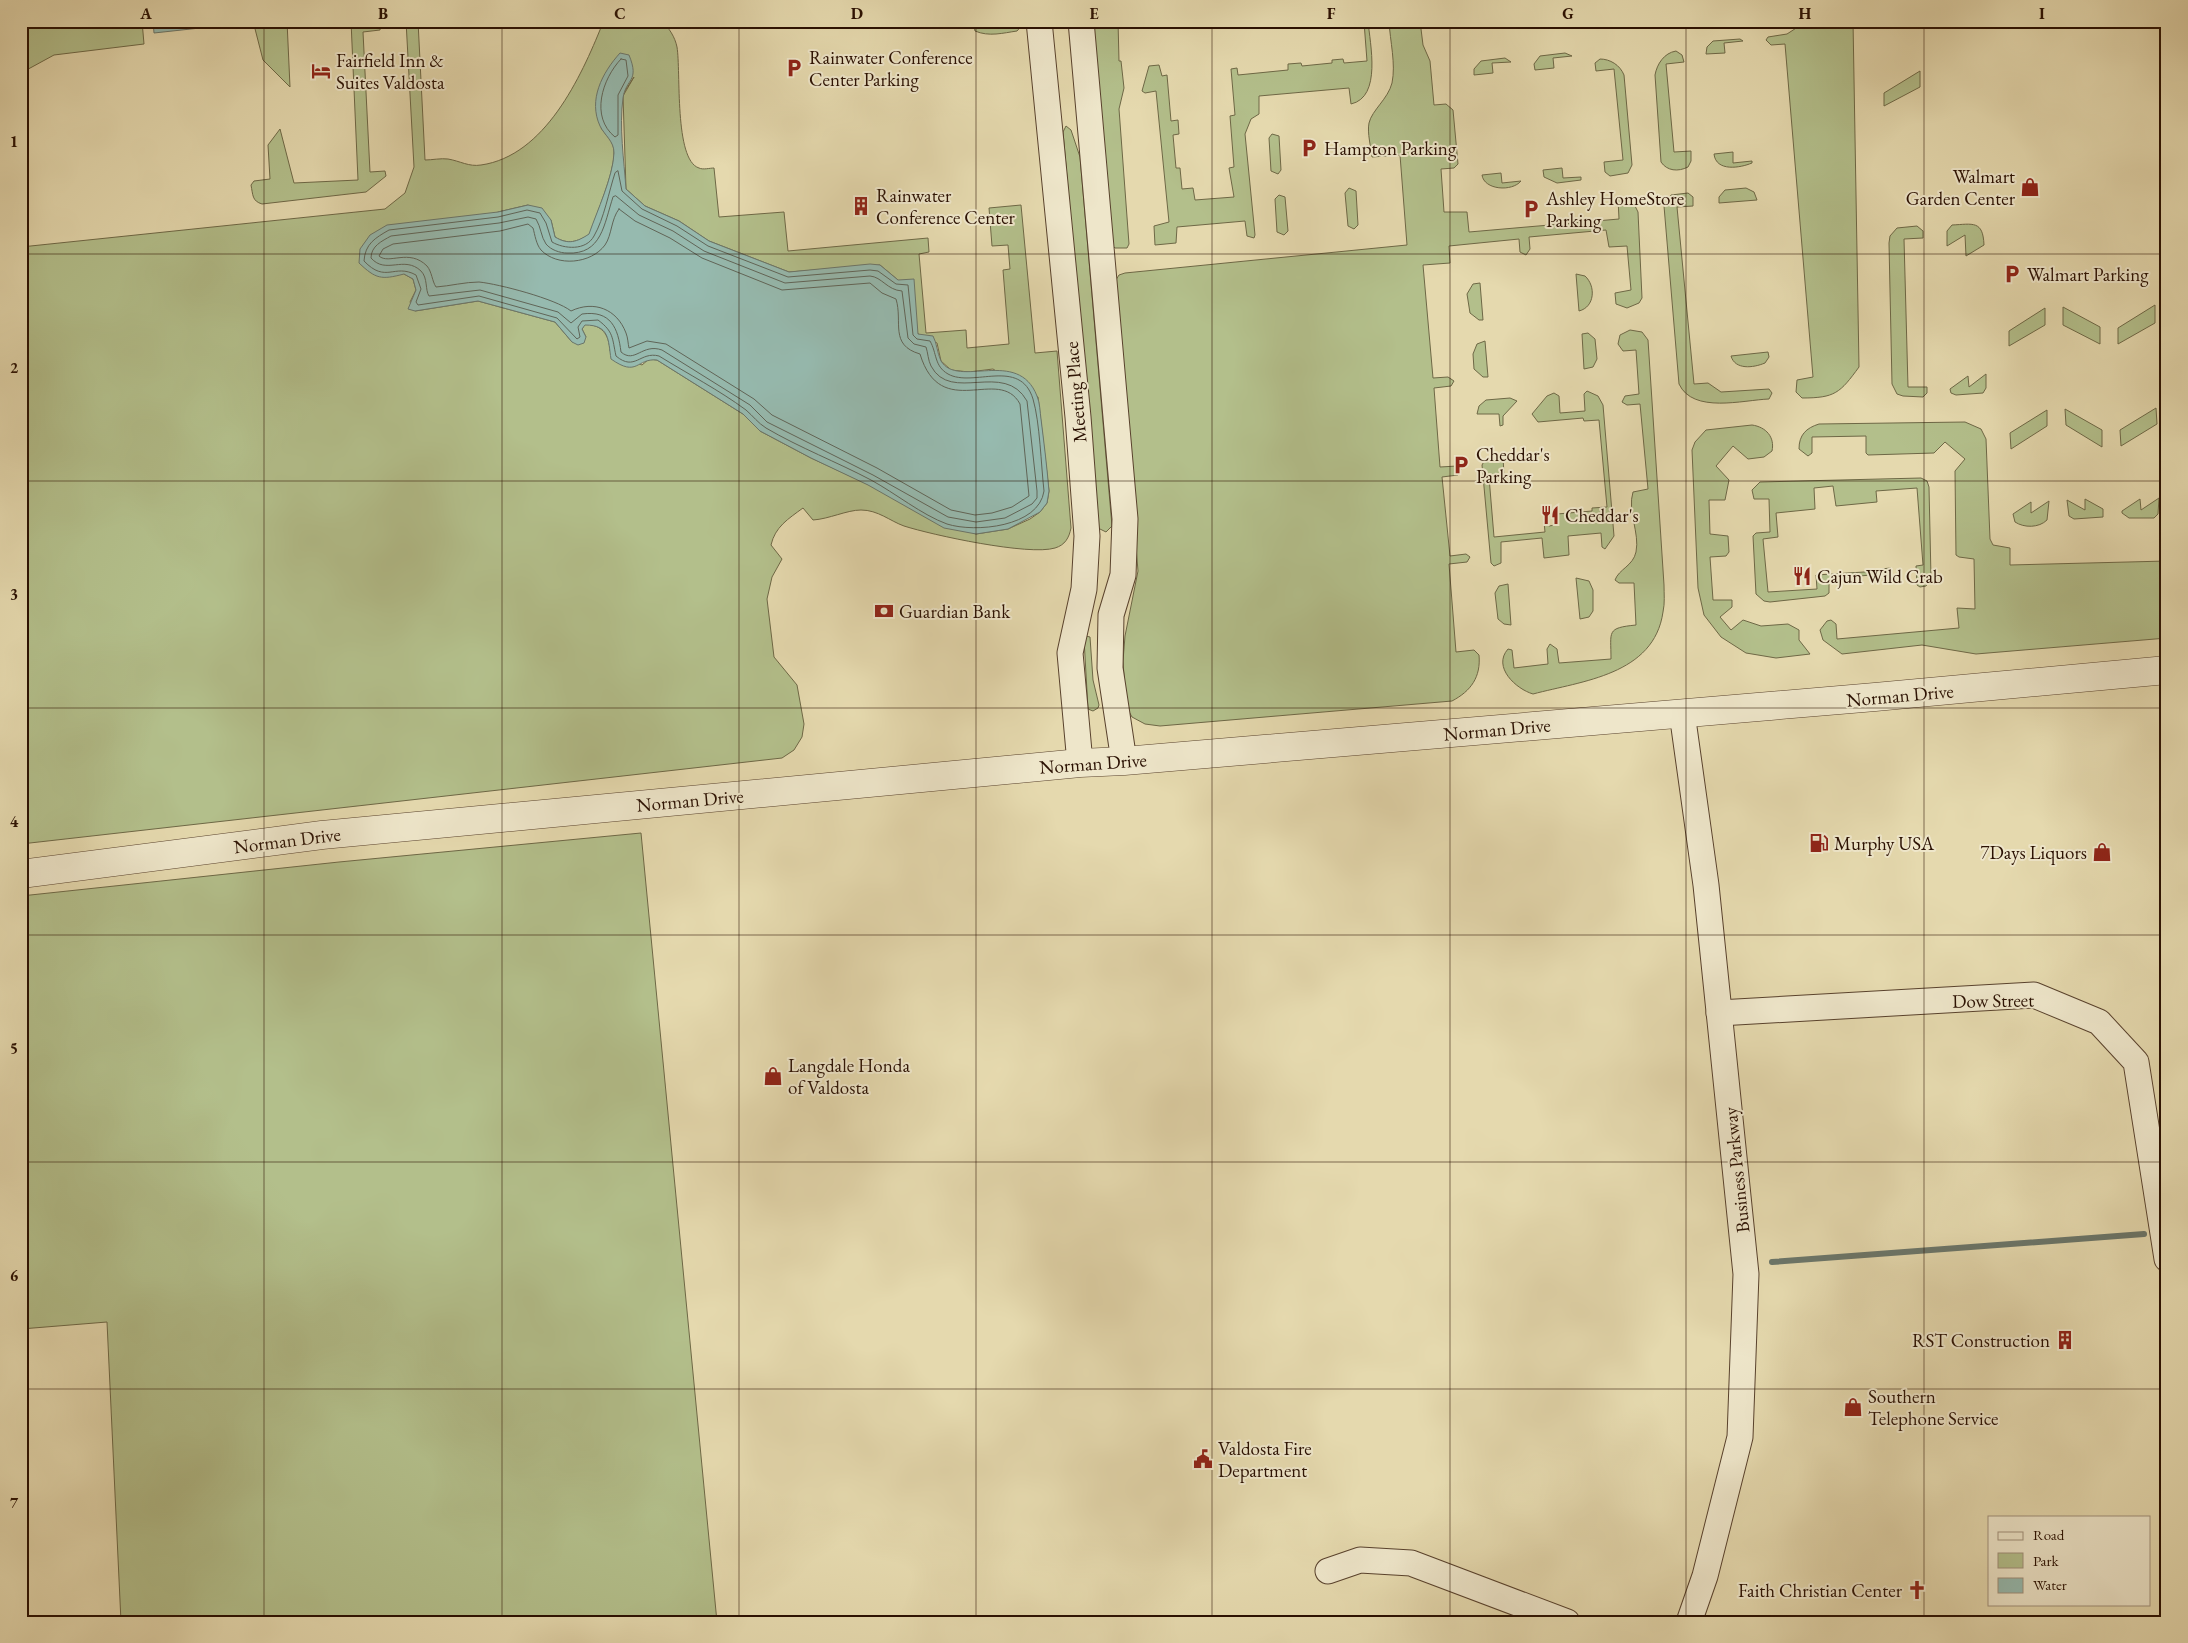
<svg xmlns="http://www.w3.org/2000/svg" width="2188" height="1643" font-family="'EB Garamond',serif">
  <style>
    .green { fill: #b3bf8b; stroke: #6e6846; fill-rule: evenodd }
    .water { fill: #96baaf; stroke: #6b766a }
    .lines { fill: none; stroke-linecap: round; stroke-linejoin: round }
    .shore { stroke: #606558; stroke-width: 1 }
    .stream { stroke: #6b766a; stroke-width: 6 }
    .minor-casing { stroke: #59422d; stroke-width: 27 }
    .tertiary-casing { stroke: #59422d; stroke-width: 29 }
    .minor { stroke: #eee6ca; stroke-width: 25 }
    .tertiary { stroke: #eee6ca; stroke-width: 28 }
    .grid { fill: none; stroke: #2a1002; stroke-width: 1; stroke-opacity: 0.55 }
    .labels { text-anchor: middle; stroke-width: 4; stroke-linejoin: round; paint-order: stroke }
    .poi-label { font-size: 19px; fill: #2a1002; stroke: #eee6ca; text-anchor: start }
    .street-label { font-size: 19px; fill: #2a1002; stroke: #eee6ca }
    .neatline { fill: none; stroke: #2a1002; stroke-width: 2 }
    .grid-label { font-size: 16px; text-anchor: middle; font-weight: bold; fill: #2a1002 }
  </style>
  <rect width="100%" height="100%" fill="#e5d9ae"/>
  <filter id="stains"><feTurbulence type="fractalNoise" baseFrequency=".004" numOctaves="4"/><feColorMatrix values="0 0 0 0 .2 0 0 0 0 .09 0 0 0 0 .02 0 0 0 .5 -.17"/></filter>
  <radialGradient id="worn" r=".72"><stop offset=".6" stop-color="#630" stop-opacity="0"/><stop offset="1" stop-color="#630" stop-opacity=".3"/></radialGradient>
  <g class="green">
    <path d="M21 21H142L144 44 54 55 21 73Z"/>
    <path d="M253 21H287L290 87 263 60Z"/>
    <path d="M351 21 381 22 380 30 363 32 370 172 385 171 386 176 366 192 262 204C252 201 253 195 251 185L254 181 270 179 268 145 280 129 294 183 358 180Z"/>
    <path d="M406 21H418L425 160C432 160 441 158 448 159 460 161 469 167 481 165 545 156 581 77 602 25L607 21H662C669 28 675 37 677 47 681 71 674 160 699 168 703 170 710 168 714 168L719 217 784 212 788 251 928 238 929 252 919 254 926 333 966 330 967 348 1009 344 1003 270 1010 269 1008 245 992 246 989 208 1021 205 1035 353 1057 351 1071 528C1069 538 1065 545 1055 548 1029 556 932 535 904 526 890 521 878 510 861 510 847 510 829 519 813 520L803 508C788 519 775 527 771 545L782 559 772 577 767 599 774 657 797 685 804 724 802 737 794 750 782 758 21 844V247L385 209 405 193 414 167ZM634 77 623 96 626 189 645 206 679 221 709 241 789 272 880 265 898 280 918 334 937 343 941 361 951 370 969 372 993 369 1038 397 1049 491 1047 503 1040 512 1030 519 1008 529 976 534 811 458 760 431 743 414 657 360 649 359 642 365 610 351C609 334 602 325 585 324L582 329 586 337 572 342 555 322 478 301 415 311 410 302 416 290 413 279 404 274 498 212 528 205 551 220 555 237C568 245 577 242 590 234 596 214 615 172 614 151 614 142 606 135 601 128Z"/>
    <path d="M973 21H1026L1017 31C1003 33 989 37 975 31Z"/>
    <path d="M1091 21H1118L1119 61H1121L1124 88 1119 109 1129 244 1127 248H1115L1112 245Z"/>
    <path d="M1353 21H1368C1370 44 1382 97 1351 104L1349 88 1259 96V114L1251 119 1245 134 1255 235 1254 238 1247 236 1245 221 1177 227 1176 243 1155 245 1154 226 1169 222 1156 91 1145 93 1142 91 1149 66 1159 65 1162 76 1167 75 1171 121 1178 120 1179 134 1173 135 1176 168H1180L1182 189 1193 188 1195 200 1234 197 1229 168 1234 167 1230 116 1235 115 1231 69 1237 68 1238 75 1288 70V64L1301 63 1302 66 1332 63V60L1343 59 1344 63 1367 61 1364 22Z"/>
    <path d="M1389 21H1420L1423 45 1430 61 1434 105 1446 104 1453 110 1458 164 1454 168 1441 169 1444 212H1467L1469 232 1619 219 1618 199 1627 198 1635 206 1638 212 1642 298 1639 303 1627 308 1616 304 1615 293 1631 290 1627 246 1609 247 1606 230 1529 237 1530 249 1526 255 1520 252 1519 239 1449 246 1450 263 1423 265 1433 378 1448 377 1454 381 1451 386 1434 388 1440 467 1457 466 1461 469 1458 475 1442 477 1450 556 1466 554 1470 557 1467 562 1449 564 1456 652 1474 650 1479 655C1481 677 1471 691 1452 701L1160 726 1145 724 1132 717 1126 706 1123 661 1125 636 1138 571 1114 283 1119 275 1125 273 1407 245 1400 155 1372 157C1371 147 1367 133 1369 123 1372 110 1388 99 1392 83 1396 64 1390 41 1389 21Z"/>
    <path d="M1807 21H1853L1859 367C1840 393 1835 398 1802 398L1796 392 1797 380 1813 377 1785 44 1771 45 1766 40 1768 37 1787 34Z"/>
    <path d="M1740 39 1743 41 1724 43 1725 53 1706 54 1707 47 1713 41Z"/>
    <path d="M1676 51 1682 55 1684 62 1666 64 1674 152 1691 151V161L1688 167C1678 172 1667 171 1661 162L1655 75C1657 64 1664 53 1676 51Z"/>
    <path d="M1565 53 1572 56 1553 58 1554 68 1535 70 1534 64 1540 56Z"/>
    <path d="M1505 58 1511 62 1492 63 1493 73 1474 75V69L1481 61Z"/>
    <path d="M1600 59C1610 59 1620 65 1624 75L1632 165 1628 173 1610 176 1605 172 1604 162 1623 160 1614 69 1596 71 1595 63Z"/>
    <path d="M1920 71V87L1884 106V93Z"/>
    <path d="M1066 126 1071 130 1080 157 1112 526 1106 532 1098 528 1063 132Z"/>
    <path d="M1272 134 1279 136 1281 170 1278 174 1271 171 1269 138Z"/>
    <path d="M1733 152V163L1752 161V163C1740 168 1716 172 1714 154Z"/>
    <path d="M1562 168 1563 178 1581 177V180L1557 183 1544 177 1543 170Z"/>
    <path d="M1501 173 1502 183 1521 181C1512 192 1484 190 1482 175Z"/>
    <path d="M1349 188 1356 191 1358 225 1354 229 1348 226 1345 193Z"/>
    <path d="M1746 188 1754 192 1757 200 1719 203V197L1725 190Z"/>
    <path d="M1688 193 1693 197V206L1677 207 1694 384 1708 383 1721 392 1769 389 1772 393 1769 399C1743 400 1693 414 1679 384L1664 206 1671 195Z"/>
    <path d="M1279 195 1285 197 1288 231 1284 235 1277 232 1275 199Z"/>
    <path d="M1952 225C1973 224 1983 220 1984 245L1966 256 1965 235 1947 246V231Z"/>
    <path d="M1917 226 1923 231V238L1904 239 1908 387H1927V393L1923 397 1903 396 1897 394 1892 384 1889 243 1890 236 1897 228Z"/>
    <path d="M1576 274 1585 276C1596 286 1595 307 1579 311Z"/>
    <path d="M1480 283 1483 320H1479L1470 313 1467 294 1473 284Z"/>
    <path d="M2155 305V323L2118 344V328Z"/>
    <path d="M2063 307 2100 327V344L2063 325Z"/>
    <path d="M2045 308V325L2009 346V331Z"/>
    <path d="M1630 330 1642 332 1648 340 1664 585C1664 594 1665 603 1663 612 1654 675 1582 681 1533 694 1516 689 1492 667 1508 649L1512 650 1514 668 1548 664 1547 649 1550 644 1557 649 1559 663 1611 659C1611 631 1606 628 1636 625L1634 583H1619L1615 580C1619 569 1633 566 1636 552 1640 533 1627 511 1633 492L1648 489 1640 404 1627 405 1622 402 1625 396 1639 394 1636 350 1623 351 1618 344 1620 335Z"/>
    <path d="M1588 333 1595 339 1597 359 1593 367 1584 369 1582 334Z"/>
    <path d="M1485 341 1488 377H1483L1474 369 1473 354 1477 344Z"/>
    <path d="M1768 352 1769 357 1765 363C1753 368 1735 370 1731 356Z"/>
    <path d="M1986 374V388L1983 393 1956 395 1951 393 1950 389 1968 376 1969 387Z"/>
    <path d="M1587 391 1598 396 1603 405 1614 536 1605 549 1602 547 1601 533 1568 536 1569 555 1544 558 1542 538 1501 542V563L1494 566 1491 563 1482 465 1486 458 1503 457 1504 475 1489 477 1494 537 1545 532 1544 522 1549 526 1555 525 1557 514 1592 511V508L1607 507 1599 420 1584 421 1583 418 1538 422 1532 414 1547 396 1554 393 1559 396 1560 413 1585 411 1584 394Z"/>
    <path d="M1510 398 1517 401 1503 416V425L1500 426 1499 414H1477L1479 406 1486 400Z"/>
    <path d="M2156 408 2157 424 2121 446 2120 430Z"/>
    <path d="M2065 409 2102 430V447L2066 425Z"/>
    <path d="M2047 410V426L2011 449 2010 433Z"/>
    <path d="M1965 422 1981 429 1986 439 1990 539 1993 545 2010 548V565L2167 561V638L1976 654 1922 645 1842 654 1823 640 1820 630 1827 621 1831 620 1836 624 1837 639 1959 628 1957 608 1975 609 1974 559 1959 557 1956 555 1955 471 1965 459 1945 442 1934 453 1868 455 1866 453V436L1812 437V453L1808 456 1799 449C1799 435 1806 428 1819 424Z"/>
    <path d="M1752 425C1766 427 1775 437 1772 451L1764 457 1748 459 1733 446 1716 466 1729 480 1725 500H1709L1710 534 1728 536 1729 552 1726 556 1710 557 1713 600H1732V607L1720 617 1731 630 1743 620 1761 626 1788 624 1799 630V640L1810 654 1776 658 1746 653 1721 637 1704 615 1698 588 1692 450 1695 442 1706 430Z"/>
    <path d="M1921 478 1927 481 1929 487 1931 578 1926 586 1920 587 1917 585 1916 566 1923 565 1917 488 1876 491 1877 502 1836 506 1833 486 1814 488 1815 509 1776 513 1778 537 1763 539 1768 592 1817 589 1816 575 1880 571V569L1891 568V573L1829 579V593L1825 596 1770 602 1764 601 1756 594 1753 536 1756 533 1770 532 1769 499H1754L1752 490 1760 482Z"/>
    <path d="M2159 498 2158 514 2154 518H2129L2122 513V511L2140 499 2141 510Z"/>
    <path d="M2085 499 2103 509V517L2074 519 2069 516 2067 500 2085 510Z"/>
    <path d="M2049 501 2047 520C2039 528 2024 528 2015 522L2013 514 2031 502V513Z"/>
    <path d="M1576 578 1589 581 1593 590V611L1589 617 1580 619Z"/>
    <path d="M1508 584 1511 625 1504 624 1498 619 1495 593 1499 586Z"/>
    <path d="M1086 636 1090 637 1093 680 1099 705 1098 708 1093 711 1088 709 1084 639Z"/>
    <path d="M641 833 717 1622H121L107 1322 21 1329V896L339 862Z"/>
  </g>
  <g class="water">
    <path d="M153 21H199L200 28 154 33Z"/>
    <path d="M620 53 629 55C640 82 626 78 623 98 619 127 624 160 626 189L645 206 679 221 709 241 789 272 870 264 880 265 898 280 914 279 918 334 933 336C937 343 937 353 941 361 958 389 1018 347 1037 396 1040 403 1040 412 1041 419 1044 443 1047 467 1049 491L1047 503 1040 512 1008 529 976 534 944 528 868 485 811 458 760 431 743 414 657 360C636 358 638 378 611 359 608 340 610 325 585 325L582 329 586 337 584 343 578 345 572 342 555 322 478 301 415 311 408 309 416 290 413 279 404 274C381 280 376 279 359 263L360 249 370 235 387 225 498 212 528 205 542 208 551 220 555 237C568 245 577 242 589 234 597 211 613 177 614 153 614 141 605 136 600 126 588 100 602 73 620 53Z"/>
  </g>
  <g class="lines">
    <g class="shore">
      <path d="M621 59 626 60 628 76 618 95V135L615 137C590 117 602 79 621 59Z"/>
      <path d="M618 171 622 191 642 209 677 226 708 246 788 277 870 270 878 271 896 284 908 285 913 335 917 339 930 341C937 353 934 366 948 374 973 388 1020 357 1033 399 1040 423 1041 465 1044 491 1039 527 975 533 947 524 922 515 895 493 871 480 837 462 800 448 766 428 758 423 753 416 746 410 719 390 688 374 659 356 640 351 635 372 616 356 612 338 614 332 598 320L582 321 578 327 580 337 577 339 557 318 479 296 418 305 416 302 421 289 416 275C394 263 386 284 364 261 365 244 375 238 389 230L498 217 527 210 540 213 546 223 552 242C564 249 586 251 594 236 604 219 609 191 615 173Z"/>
      <path d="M616 196 639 215 673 231 704 251 785 283 870 276C882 277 887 290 902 291L908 338 914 344 926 347C928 353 928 360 931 366 951 404 1004 360 1027 401L1037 491V498L1032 504 1005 518 976 522 948 517 873 475 767 422 750 405 662 350C642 343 635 364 621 352 618 328 611 310 582 314L571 323 558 312 480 290 429 296C425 290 428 278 421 271 404 255 386 275 371 258 371 246 382 241 391 236L499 223 528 217 536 219C541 227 541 237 546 244 551 250 560 253 567 253 602 255 604 224 613 197Z"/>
      <path d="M619 209 635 221 670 238 702 258 782 290 870 283 882 293 896 299C903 322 889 345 920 354 941 423 999 365 1020 404L1029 496 1012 507 992 513 975 515 951 510 877 468 772 415 754 399 666 344 647 341 629 348C628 344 628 338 626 333 617 309 594 300 571 311 556 299 499 284 479 282 465 282 450 286 436 287 432 281 432 272 427 266 409 248 389 265 379 256L383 249 393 244 500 231 528 224 533 228C535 235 536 244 541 250 557 267 591 264 605 245 612 235 611 219 619 209Z"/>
    </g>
    <path class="stream" d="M1772 1262 2144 1234"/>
    <g class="minor-casing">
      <g id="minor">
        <path d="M1039 21 1078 417 1087 536 1084 589 1070 653 1080 763"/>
        <path d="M1081 21 1125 519 1123 575 1111 615 1110 668 1124 761"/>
        <path d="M1682 713 1706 885 1746 1274 1740 1437 1705 1576 1689 1622"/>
        <path d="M1719 1013 2034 995 2099 1022 2136 1062 2167 1259"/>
        <path d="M1328 1571 1360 1560 1411 1563 1567 1622"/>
      </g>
    </g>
    <g class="tertiary-casing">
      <path id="tertiary" d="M21 874 322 835 1080 763 1124 761 1875 697 2167 670"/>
    </g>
    <use href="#minor" class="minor"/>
    <use href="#tertiary" class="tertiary"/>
  </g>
  <path class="grid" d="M264 21V1622M502 21V1622M739 21V1622M976 21V1622M1212 21V1622M1450 21V1622M1686 21V1622M1924 21V1622M21 254H2167M21 481H2167M21 708H2167M21 935H2167M21 1162H2167M21 1389H2167"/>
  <defs>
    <g id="parking-bare" transform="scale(1.5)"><path d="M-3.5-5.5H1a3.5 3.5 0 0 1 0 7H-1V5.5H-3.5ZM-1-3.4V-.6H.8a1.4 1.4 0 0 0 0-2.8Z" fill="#8f2418" stroke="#eee6ca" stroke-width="2.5" paint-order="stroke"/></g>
    <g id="hotel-bare" transform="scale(1.5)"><path d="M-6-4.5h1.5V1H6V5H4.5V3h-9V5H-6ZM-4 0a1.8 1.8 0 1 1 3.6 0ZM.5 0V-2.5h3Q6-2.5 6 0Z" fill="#8f2418" stroke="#eee6ca" stroke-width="2.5" paint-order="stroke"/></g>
    <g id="shop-bare" transform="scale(1.5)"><path d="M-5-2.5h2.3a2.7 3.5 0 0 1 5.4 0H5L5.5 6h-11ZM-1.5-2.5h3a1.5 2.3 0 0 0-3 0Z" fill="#8f2418" stroke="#eee6ca" stroke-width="2.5" paint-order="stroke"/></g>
    <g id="building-bare" transform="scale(1.5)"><path d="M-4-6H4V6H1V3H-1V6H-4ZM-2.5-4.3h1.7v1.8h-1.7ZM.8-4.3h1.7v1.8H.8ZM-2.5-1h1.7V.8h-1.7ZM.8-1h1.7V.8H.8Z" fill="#8f2418" stroke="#eee6ca" stroke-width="2.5" paint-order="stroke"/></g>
    <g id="restaurant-bare" transform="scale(1.5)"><path d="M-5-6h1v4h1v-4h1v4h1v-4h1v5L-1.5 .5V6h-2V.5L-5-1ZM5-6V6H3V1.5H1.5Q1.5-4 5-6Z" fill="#8f2418" stroke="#eee6ca" stroke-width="2.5" paint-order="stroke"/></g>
    <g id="bank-bare" transform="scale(1.5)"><path d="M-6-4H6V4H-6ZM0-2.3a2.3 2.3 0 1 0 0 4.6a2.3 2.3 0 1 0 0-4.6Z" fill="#8f2418" stroke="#eee6ca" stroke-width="2.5" paint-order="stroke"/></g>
    <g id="fuel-bare" transform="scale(1.5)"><path d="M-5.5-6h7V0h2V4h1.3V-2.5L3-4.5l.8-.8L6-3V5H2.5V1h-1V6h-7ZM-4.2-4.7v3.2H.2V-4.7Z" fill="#8f2418" stroke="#eee6ca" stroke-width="2.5" paint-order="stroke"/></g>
    <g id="civic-bare" transform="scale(1.5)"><path d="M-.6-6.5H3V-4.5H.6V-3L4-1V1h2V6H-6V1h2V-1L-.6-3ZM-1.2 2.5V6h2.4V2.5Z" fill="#8f2418" stroke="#eee6ca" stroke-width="2.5" paint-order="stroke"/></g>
    <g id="church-bare" transform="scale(1.5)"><path d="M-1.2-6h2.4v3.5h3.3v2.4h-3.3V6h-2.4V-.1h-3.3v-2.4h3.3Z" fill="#8f2418" stroke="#eee6ca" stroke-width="2.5" paint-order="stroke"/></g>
  </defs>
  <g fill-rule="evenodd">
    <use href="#parking-bare" x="794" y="68"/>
    <use href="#hotel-bare" x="321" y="71"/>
    <use href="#parking-bare" x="1309" y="148"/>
    <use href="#shop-bare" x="2030" y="187"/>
    <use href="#building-bare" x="861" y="206"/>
    <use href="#parking-bare" x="1531" y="209"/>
    <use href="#parking-bare" x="2012" y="274"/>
    <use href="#parking-bare" x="1461" y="465"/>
    <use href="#restaurant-bare" x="1550" y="515"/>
    <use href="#restaurant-bare" x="1802" y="576"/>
    <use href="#bank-bare" x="884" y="611"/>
    <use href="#fuel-bare" x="1819" y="843"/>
    <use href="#shop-bare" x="2102" y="852"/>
    <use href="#shop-bare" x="773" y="1076"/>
    <use href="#building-bare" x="2065" y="1340"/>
    <use href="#shop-bare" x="1853" y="1407"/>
    <use href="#civic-bare" x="1203" y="1459"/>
    <use href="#church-bare" x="1917" y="1590"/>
  </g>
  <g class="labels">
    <g class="poi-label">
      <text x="809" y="64">Rainwater Conference<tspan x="809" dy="22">Center Parking</tspan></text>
      <text x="336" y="67">Fairfield Inn &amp;<tspan x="336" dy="22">Suites Valdosta</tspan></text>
      <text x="1324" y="155">Hampton Parking</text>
      <text x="2015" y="183" text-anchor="end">Walmart<tspan x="2015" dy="22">Garden Center</tspan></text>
      <text x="876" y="202">Rainwater<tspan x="876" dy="22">Conference Center</tspan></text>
      <text x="1546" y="205">Ashley HomeStore<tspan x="1546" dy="22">Parking</tspan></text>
      <text x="2027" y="281">Walmart Parking</text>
      <text x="1476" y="461">Cheddar's<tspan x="1476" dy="22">Parking</tspan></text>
      <text x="1565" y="522">Cheddar's</text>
      <text x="1817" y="583">Cajun Wild Crab</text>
      <text x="899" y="618">Guardian Bank</text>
      <text x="1834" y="850">Murphy USA</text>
      <text x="2087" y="859" text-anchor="end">7Days Liquors</text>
      <text x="788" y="1072">Langdale Honda<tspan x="788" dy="22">of Valdosta</tspan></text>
      <text x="2050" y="1347" text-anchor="end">RST Construction</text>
      <text x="1868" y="1403">Southern<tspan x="1868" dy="22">Telephone Service</tspan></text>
      <text x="1218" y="1455">Valdosta Fire<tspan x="1218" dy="22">Department</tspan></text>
      <text x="1902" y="1597" text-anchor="end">Faith Christian Center</text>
    </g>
    <g class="street-label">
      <text transform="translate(1075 392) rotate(-95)" y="7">Meeting Place</text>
      <text transform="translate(1900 695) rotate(-5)" y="7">Norman Drive</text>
      <text transform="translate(1497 729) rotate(-5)" y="7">Norman Drive</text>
      <text transform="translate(1093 763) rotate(-4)" y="7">Norman Drive</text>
      <text transform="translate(690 800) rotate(-5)" y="7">Norman Drive</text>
      <text transform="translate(287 840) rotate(-7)" y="7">Norman Drive</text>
      <text transform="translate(1993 1000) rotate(-1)" y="7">Dow Street</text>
      <text transform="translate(1736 1170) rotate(-96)" y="7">Business Parkway</text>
    </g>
  </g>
  <rect width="2188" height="1643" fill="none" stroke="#e5d9ae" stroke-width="55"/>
  <rect x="1988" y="1516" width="162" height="90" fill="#eee6ca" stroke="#a0907a"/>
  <rect x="1998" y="1532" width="25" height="8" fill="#eee6ca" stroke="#a0907a"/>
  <text x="2033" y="1540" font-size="15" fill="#2a1002">Road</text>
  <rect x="1998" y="1553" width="25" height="15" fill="#b3bf8b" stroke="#a0907a"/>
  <text x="2033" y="1566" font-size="15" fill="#2a1002">Park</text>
  <rect x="1998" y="1578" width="25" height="15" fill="#96baaf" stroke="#a0907a"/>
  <text x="2033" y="1590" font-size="15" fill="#2a1002">Water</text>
  <rect x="28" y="28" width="2132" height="1588" class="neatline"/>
  <g class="grid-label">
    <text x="146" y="19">A</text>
    <text x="383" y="19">B</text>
    <text x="620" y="19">C</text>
    <text x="857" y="19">D</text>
    <text x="1094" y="19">E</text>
    <text x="1331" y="19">F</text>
    <text x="1568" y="19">G</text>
    <text x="1805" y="19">H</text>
    <text x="2042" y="19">I</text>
    <text x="14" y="147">1</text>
    <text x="14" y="373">2</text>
    <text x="14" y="600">3</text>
    <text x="14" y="827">4</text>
    <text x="14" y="1054">5</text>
    <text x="14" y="1281">6</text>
    <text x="14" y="1508">7</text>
  </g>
  <rect width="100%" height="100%" filter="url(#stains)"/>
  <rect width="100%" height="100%" fill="url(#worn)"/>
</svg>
